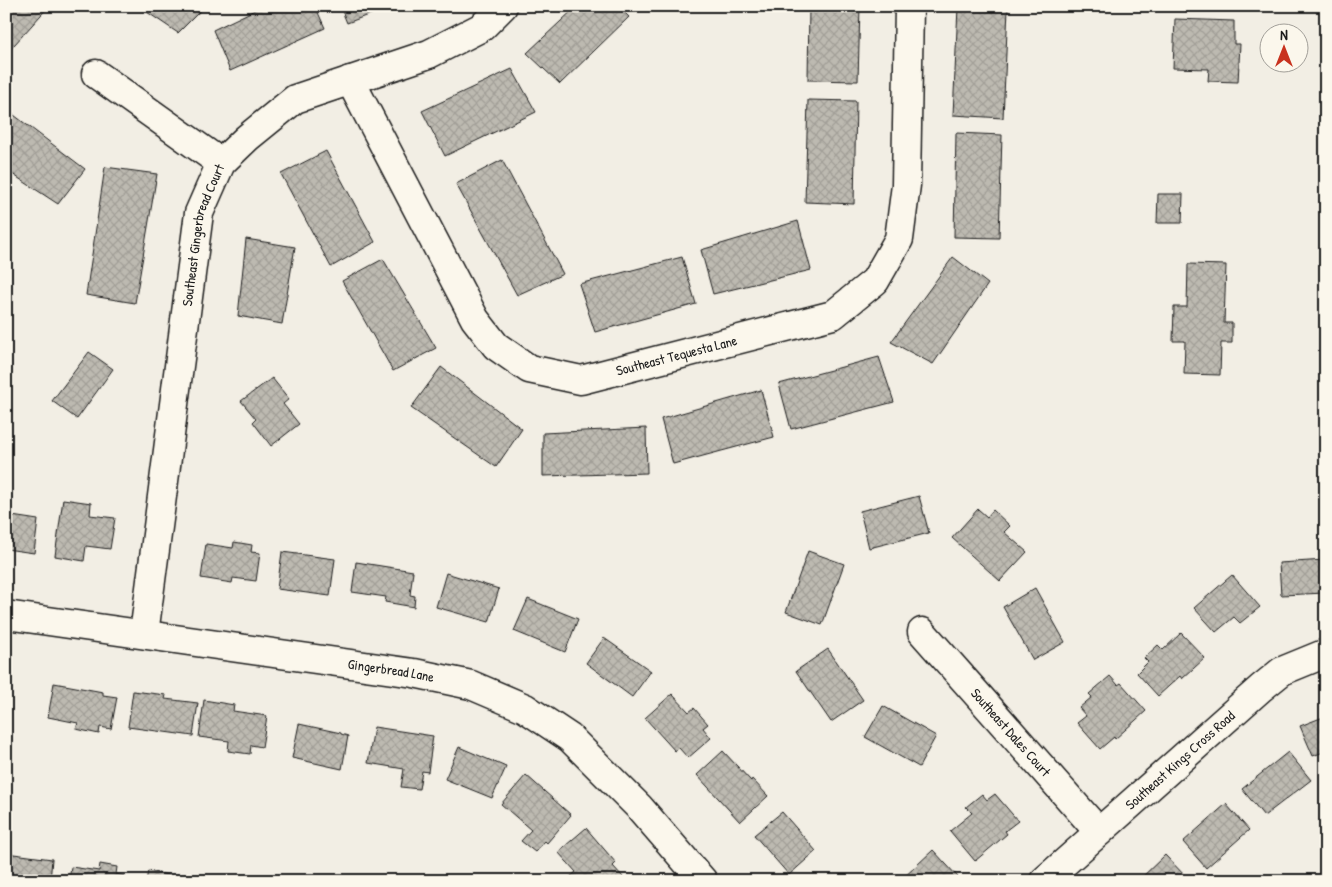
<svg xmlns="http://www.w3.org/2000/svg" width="1332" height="887" font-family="'Patrick Hand',sans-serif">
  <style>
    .building { fill: url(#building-cross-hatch); stroke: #1c1c1c }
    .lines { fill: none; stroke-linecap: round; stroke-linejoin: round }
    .minor-casing { stroke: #1c1c1c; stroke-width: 31 }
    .minor { stroke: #fbf7ec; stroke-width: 28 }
    .labels { text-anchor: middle; stroke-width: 5; stroke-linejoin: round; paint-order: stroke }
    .street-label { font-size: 14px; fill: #1c1c1c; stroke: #fbf7ec }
  </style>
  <defs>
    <pattern id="building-cross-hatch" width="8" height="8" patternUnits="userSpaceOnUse" patternTransform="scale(1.25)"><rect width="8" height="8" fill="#bdbab1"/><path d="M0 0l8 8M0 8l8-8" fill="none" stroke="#a29f98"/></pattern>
  </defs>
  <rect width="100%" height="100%" fill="#f2eee4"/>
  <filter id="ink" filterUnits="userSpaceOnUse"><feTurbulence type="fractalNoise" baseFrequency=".02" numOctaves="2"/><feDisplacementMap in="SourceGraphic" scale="10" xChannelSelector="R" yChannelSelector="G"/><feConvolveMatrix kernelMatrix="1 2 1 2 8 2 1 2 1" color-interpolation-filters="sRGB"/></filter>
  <g filter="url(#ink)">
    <g class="building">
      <path d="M6 6H49L6 54Z"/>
      <path d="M138 6H205L178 33Z"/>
      <path d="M263 6H315L325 28 230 71 213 30Z"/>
      <path d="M340 6H392L347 23Z"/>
      <path d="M577 6H618L629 17 560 84 527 53Z"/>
      <path d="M809 6H860L858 81 808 80Z"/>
      <path d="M958 7 1008 9 1003 118 953 115Z"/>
      <path d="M1175 19 1234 21V44H1240L1238 82 1208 81 1209 69 1173 68Z"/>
      <path d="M512 69 536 112 445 156 422 111Z"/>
      <path d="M808 100 856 101 854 204 805 202Z"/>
      <path d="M6 109 85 169 58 204 6 170Z"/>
      <path d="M956 133 1002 135 999 238 954 237Z"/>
      <path d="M326 151 375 242 331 267 281 174Z"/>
      <path d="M502 160 563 274 517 295 456 184Z"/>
      <path d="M105 167 157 174 135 303 86 295Z"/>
      <path d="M1158 194H1183L1182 223H1157Z"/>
      <path d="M798 221 811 270 713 294 701 250Z"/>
      <path d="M246 239 295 247 282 324 238 316Z"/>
      <path d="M682 257 696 304 595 332 579 284Z"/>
      <path d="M953 257 988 284 933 364 891 342Z"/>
      <path d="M383 259 436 348 393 371 342 281Z"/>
      <path d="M1188 264 1226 265 1224 323H1232V343H1221L1220 375 1184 374 1185 341H1173L1174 307H1187Z"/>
      <path d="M89 352 113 369 77 419 52 401Z"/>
      <path d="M879 357 894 402 791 429 779 384Z"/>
      <path d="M441 367 522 429 496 467 411 408Z"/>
      <path d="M272 378 289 399 283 404 299 424 271 446 253 422 256 419 241 401Z"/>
      <path d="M761 390 774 437 673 464 661 419Z"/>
      <path d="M646 428 647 473 543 476V433Z"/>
      <path d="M919 496 929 533 869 548 860 511Z"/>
      <path d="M63 499 91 503 90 515 115 518 110 549 86 546 84 561 55 556Z"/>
      <path d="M978 509 987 517 993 510 1010 526 1004 532 1027 552 1000 581 952 538Z"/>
      <path d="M6 511 13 512 12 516 38 520 34 553 6 549Z"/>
      <path d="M234 542 252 545 251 552 260 553 256 581 233 578 232 583 201 578 206 544 233 548Z"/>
      <path d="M808 551 844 564 822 625 786 612Z"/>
      <path d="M282 552 335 559 330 596 277 589Z"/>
      <path d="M1325 560 1326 593 1281 595 1279 563Z"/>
      <path d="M356 562 413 571 410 595 415 596 414 607 385 602 386 597 352 592Z"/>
      <path d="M446 573 499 589 489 622 436 607Z"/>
      <path d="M1232 575 1260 607 1240 623 1234 617 1216 632 1194 608Z"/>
      <path d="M1035 588 1065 642 1033 660 1003 607Z"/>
      <path d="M528 599 578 619 565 652 514 631Z"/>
      <path d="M1181 633 1205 658 1182 679 1180 676 1158 696 1137 673 1148 662 1144 658 1158 645 1163 650Z"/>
      <path d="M604 638 651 671 632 697 586 663Z"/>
      <path d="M828 649 863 700 831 722 796 671Z"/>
      <path d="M1110 676 1118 685 1121 683 1146 711 1115 739 1114 737 1100 749 1077 723 1086 716 1079 708 1092 697 1089 694Z"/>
      <path d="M54 683 103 692V695L117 697 111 729 100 727 99 734 76 729 78 723 48 717Z"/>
      <path d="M133 691 166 695 165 699 198 703 193 736 128 727Z"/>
      <path d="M672 694 689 712 694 708 708 724 703 728 711 738 688 758 679 748 675 751 645 718Z"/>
      <path d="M204 700 234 705 233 711 267 716 262 747 251 745 250 754 228 751 229 741 199 737Z"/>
      <path d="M883 706 936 736 919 767 865 737Z"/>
      <path d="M1326 716V751L1313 756 1300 726Z"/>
      <path d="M299 724 341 733V734L348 736 342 769 292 758Z"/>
      <path d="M374 727 433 736 428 772 422 771 419 789 401 787 404 769 368 763Z"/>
      <path d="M459 747 506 767 492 798 445 779Z"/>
      <path d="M723 751 751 781 752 779 768 796 740 822 697 775Z"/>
      <path d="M1288 752 1311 780 1264 816 1242 789Z"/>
      <path d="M526 775 571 815 547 843 545 841 535 852 521 841 531 830 501 804Z"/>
      <path d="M982 794 987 800 995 794 1018 821 1005 831 1007 834 975 861 950 831 972 813 966 807Z"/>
      <path d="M1226 804 1249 830 1206 868 1183 842Z"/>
      <path d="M782 812 816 851 789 875 754 835Z"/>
      <path d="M586 828 616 863 613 866 623 877 619 881H574L570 877 576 872 558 852Z"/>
      <path d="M933 850 958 877 954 881H900Z"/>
      <path d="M6 853 52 859 50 881H6Z"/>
      <path d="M1165 855 1188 879 1187 881H1138Z"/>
      <path d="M100 864 117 867 116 874 125 876V881H69L71 867 99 871Z"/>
      <path d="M148 871 199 881H146Z"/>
    </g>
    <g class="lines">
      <g class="minor-casing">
        <g id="minor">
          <path d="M96 74 221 163"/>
          <path id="s1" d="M350 80 475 319 496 346 529 369 581 380 833 315 875 281 899 239 906 185 909 6"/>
          <path id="s2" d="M6 615 414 673 471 685 525 708 570 738 639 807 703 881"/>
          <path id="s3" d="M922 632 1099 832"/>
          <path id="s4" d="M144 634 199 213 221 163 247 138 295 99 429 54 482 27 503 6"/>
          <path id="s5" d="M1044 881 1261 688 1282 671 1326 653"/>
        </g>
      </g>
      <use href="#minor" class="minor"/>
    </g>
  </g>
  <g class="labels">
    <g class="street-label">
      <text dy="5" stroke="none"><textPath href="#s4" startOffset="404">Southeast Gingerbread Court</textPath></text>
      <text dy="5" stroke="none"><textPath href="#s1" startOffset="496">Southeast Tequesta Lane</textPath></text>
      <text dy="5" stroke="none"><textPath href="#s2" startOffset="389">Gingerbread Lane</textPath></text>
      <text dy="5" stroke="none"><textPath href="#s3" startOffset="134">Southeast Dales Court</textPath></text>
      <text dy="5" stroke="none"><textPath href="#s5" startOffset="182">Southeast Kings Cross Road</textPath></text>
    </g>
  </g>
  <rect width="1332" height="887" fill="none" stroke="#fbf7ec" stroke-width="25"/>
  <rect x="12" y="12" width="1307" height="862" fill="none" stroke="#1c1c1c" stroke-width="2" filter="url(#ink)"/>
  <g transform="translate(1284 48)"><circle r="24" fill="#fbf7ec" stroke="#a29f99"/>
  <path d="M0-4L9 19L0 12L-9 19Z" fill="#c8321e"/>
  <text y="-8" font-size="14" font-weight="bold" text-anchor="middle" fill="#1c1c1c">N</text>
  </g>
</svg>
